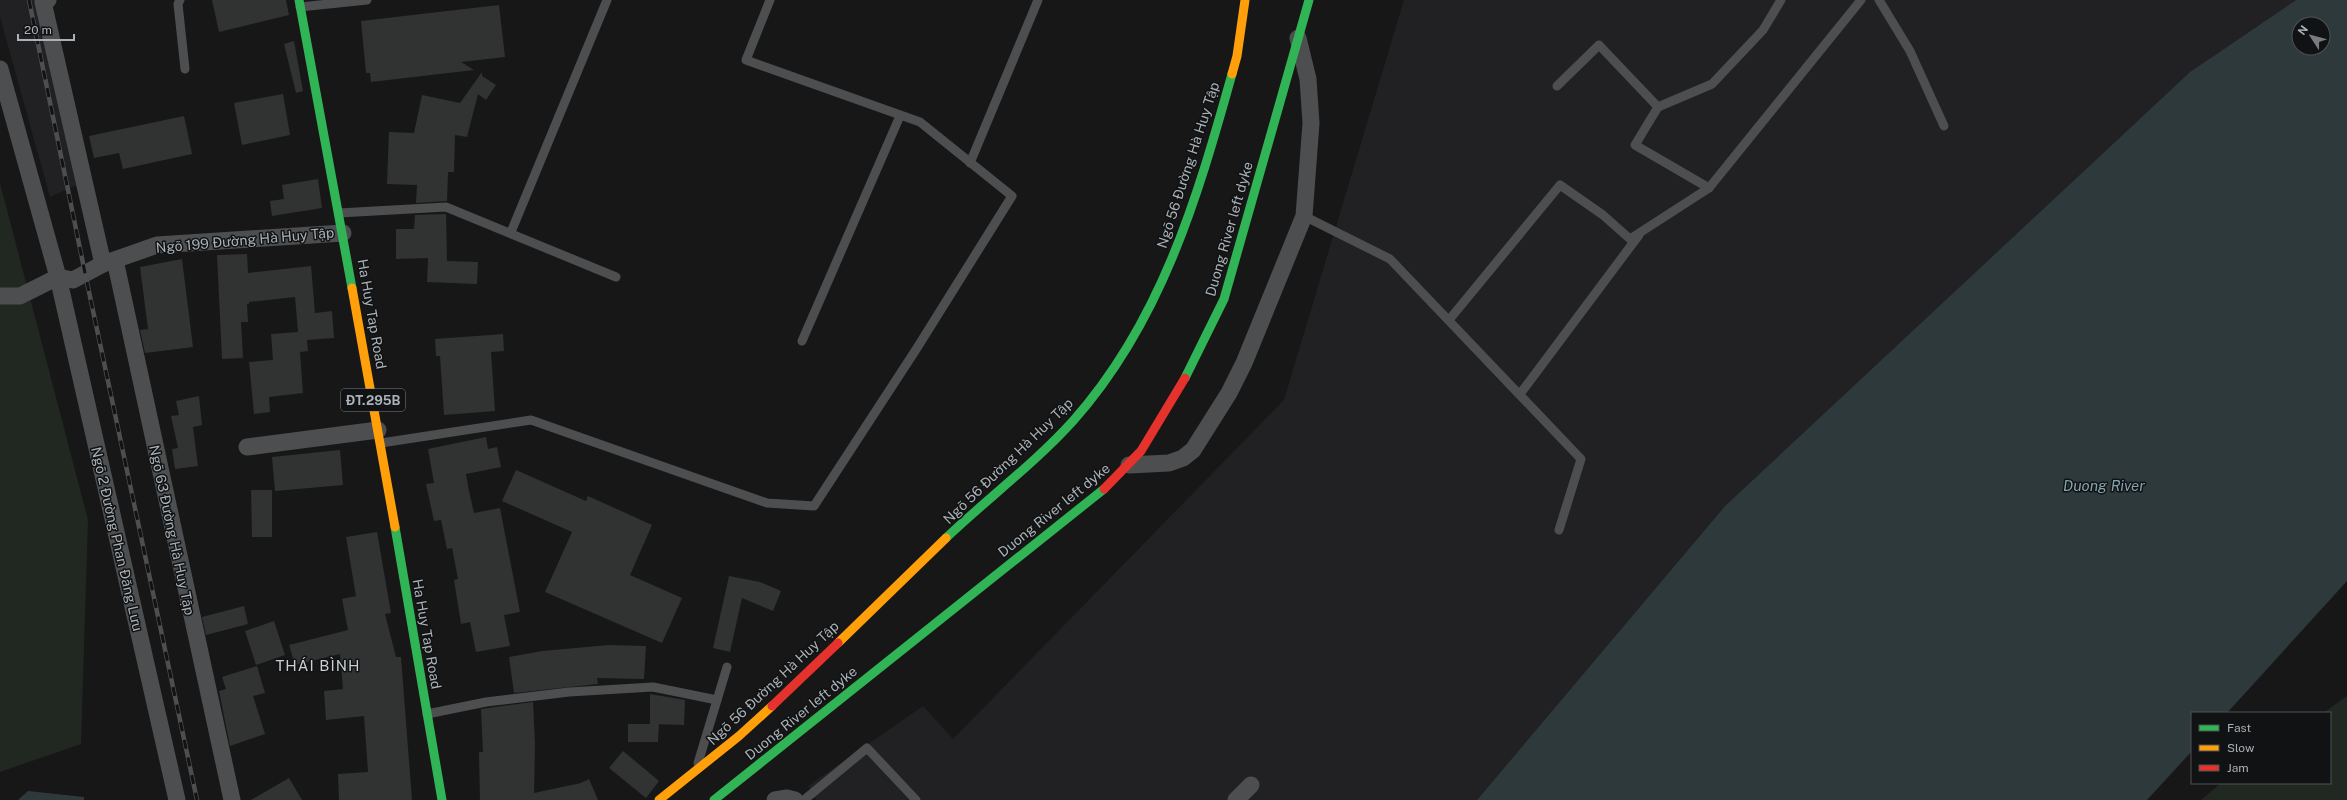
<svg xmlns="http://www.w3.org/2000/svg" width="2347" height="800" font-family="'Public Sans',sans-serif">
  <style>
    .built { fill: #212123 }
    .green { fill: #212721 }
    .water { fill: #2e393c; fill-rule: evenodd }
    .building { fill: #313232 }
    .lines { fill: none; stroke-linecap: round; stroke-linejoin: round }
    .lane { stroke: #4c4e50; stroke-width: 9 }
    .street { stroke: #4c4e50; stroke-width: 17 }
    .fast { stroke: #30b455; stroke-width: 9 }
    .slow { stroke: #ff9f0a; stroke-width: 9 }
    .jam { stroke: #e5322d; stroke-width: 9 }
    .rail-casing { stroke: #4c4e50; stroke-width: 4.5 }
    .rail { stroke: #111213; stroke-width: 3; stroke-dasharray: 9; stroke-linecap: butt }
    .labels { text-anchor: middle; stroke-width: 3; stroke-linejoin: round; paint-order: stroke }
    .shield { fill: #111213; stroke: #7c8186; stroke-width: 1 }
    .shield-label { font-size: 13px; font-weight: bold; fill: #aab1b7 }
    .street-label { font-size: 14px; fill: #aab1b7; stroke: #111213 }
    .water-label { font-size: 15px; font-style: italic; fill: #83a5af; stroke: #111213 }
    .neighbourhood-label { font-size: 15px; letter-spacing: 1px; fill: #cacfd3; stroke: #111213 }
  </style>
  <rect width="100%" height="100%" fill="#171717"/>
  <g class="built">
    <path d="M0 0H42L77 185 50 197 0 17Z"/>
    <path d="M1404 0H2296L2190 72 1725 506 1477 800H816L808 786 923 706 953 739 1284 400Z"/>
  </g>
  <g class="green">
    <path d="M0 183 88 520 81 744 0 772Z"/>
    <path d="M2347 696V800H2201L2221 783H2330V713H2323Z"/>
  </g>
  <g class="water">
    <path d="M2296 0H2347V581L2227 713H2192V751L2147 800H1477L1725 506 2190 72ZM2299 24H2323V48H2299Z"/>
    <path d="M28 791 84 797V800H18Z"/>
  </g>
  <g class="building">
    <path d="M212 0H286L289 15 219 32Z"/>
    <path d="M499 5 505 57 461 62 474 70 371 82 370 73H366L361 21Z"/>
    <path d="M294 41 303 91 296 93 284 44Z"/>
    <path d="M482 72V76L496 85 486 100 478 94 467 137 455 135 454 172H448L447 201 416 203 417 185 387 184 389 132 414 133 422 95 460 103Z"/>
    <path d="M283 94 290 135 242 145 234 103Z"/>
    <path d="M184 116 192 154 123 169 119 153 94 158 89 136Z"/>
    <path d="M318 179 322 208 272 216 270 201 284 199 282 185Z"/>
    <path d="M446 214 447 261 478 262 477 284 427 282 428 258 396 259V229H414L415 215Z"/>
    <path d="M247 254 248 273 311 266 315 313 332 311 334 338 307 340 308 351 300 352 303 393 269 397 270 412 254 414 249 362 273 360 271 334 298 332 295 297 249 302V304H247L248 322H241L243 358 222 359 217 255Z"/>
    <path d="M182 259 193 347 145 353 140 330 148 329 140 267Z"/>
    <path d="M503 334 504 351 491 352 495 411 444 415 440 356H436L435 339Z"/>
    <path d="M199 396 202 425 193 427 198 466 175 469 172 449 178 448 171 416 179 415 176 401Z"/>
    <path d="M486 437 488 449 497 447 501 467 466 474 469 491 474 513 500 508 520 612 504 615 510 646 476 652 470 622 461 624 454 580 458 579 452 548 447 549 441 520 434 521 426 484 434 483 428 449Z"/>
    <path d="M340 450 343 485 275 491 272 457Z"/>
    <path d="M516 470 586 501 588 496 652 525 630 575 682 598 662 643 545 592 572 532 502 501Z"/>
    <path d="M251 490H272V537H252Z"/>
    <path d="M377 532 391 613 385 614 396 657H401L412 800H339L338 774 368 772 364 716 326 720 324 691 343 689 340 654 295 665 289 645 348 630 342 599 356 596 346 537Z"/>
    <path d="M729 576 760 582 781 591 773 611 742 598 730 652 713 648Z"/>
    <path d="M244 606 248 624 206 635 202 617Z"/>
    <path d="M274 621 285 655 256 665 245 631Z"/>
    <path d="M609 645 646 646 644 679 597 678 598 684 514 693 509 657 542 651Z"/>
    <path d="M257 666 265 693 253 696 265 734 230 746 219 691 226 689 222 677Z"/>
    <path d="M650 694 685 700 684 725 650 724Z"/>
    <path d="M533 702 535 743 534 793 581 783 589 779 598 800H480L479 752H483L481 709Z"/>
    <path d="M628 724H659L658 742H628Z"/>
    <path d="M623 751 659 781 646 798 609 768Z"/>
    <path d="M289 778 302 800H251Z"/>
  </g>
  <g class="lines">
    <g class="lane">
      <path d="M180 0 178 4 185 69"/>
      <path d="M1879 0 1910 51 1944 126"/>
      <path d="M300 7 367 0"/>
      <path d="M1557 86 1599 45 1658 107 1635 145 1709 188"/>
      <path d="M1658 107 1712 84 1763 30 1781 0"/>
      <path d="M970 163 1038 0"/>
      <path d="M339 213 446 207 616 277"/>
      <path d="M1304 216 1390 259 1581 459 1559 530"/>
      <path d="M511 232 607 0"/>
      <path d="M1449 320 1560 185 1603 215 1630 239 1709 188 1861 0"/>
      <path d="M802 341 900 116"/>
      <path d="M1520 394 1639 235"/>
      <path d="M381 443 531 420 767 503 814 506 917 348 1012 196 920 122 746 60 770 0"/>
      <path d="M427 714 486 702 569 692 653 687 717 700"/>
      <path d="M698 763 727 667"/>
      <path d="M804 800 867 748 916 800"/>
    </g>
    <g class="street">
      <path d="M48 0 43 2 103 264"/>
      <path d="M0 69 58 277 177 800"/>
      <path d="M115 260 232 800"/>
      <path d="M58 277 73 280 103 264 157 245 343 233"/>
      <path d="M0 296H20L58 277"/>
      <path d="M247 447 378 430"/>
      <path d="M1129 465 1169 463 1183 458 1193 450 1229 393 1244 363 1304 216 1311 123 1308 79 1298 38"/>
      <path d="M775 800 787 798 795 800"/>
      <path d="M1236 800 1251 785"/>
    </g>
    <g class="fast">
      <path d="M299 0 352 288"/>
      <path d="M1185 378 1224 299 1309 0"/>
      <path d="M395 527 442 800"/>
      <path d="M946 538C988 498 1034 464 1073 421 1161 322 1197 199 1232 74"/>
      <path d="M714 800 1104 489"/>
    </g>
    <g class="slow">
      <path d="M1232 74 1237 56 1245 0"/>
      <path d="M352 288 395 527"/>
      <path d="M838 643 946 538"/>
      <path d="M659 800 739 736 772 706"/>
    </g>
    <g class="jam">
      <path d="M1104 489 1141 451 1185 378"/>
      <path d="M772 706 838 643"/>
    </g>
    <g class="rail-casing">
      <path id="rail" d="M29 0 85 273 197 800"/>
    </g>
    <use href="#rail" class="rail"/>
  </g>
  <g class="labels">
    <rect class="shield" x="341" y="389" width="64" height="22" rx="3"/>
    <g class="shield-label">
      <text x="373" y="405">ĐT.295B</text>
    </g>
    <g class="street-label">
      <text transform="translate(1188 165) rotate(-72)" y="5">Ngõ 56 Đường Hà Huy Tập</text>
      <text transform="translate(1229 229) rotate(-74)" y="5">Duong River left dyke</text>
      <text transform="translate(245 240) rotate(-5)" y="5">Ngõ 199 Đường Hà Huy Tập</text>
      <text transform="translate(372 314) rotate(80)" y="5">Ha Huy Tap Road</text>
      <text transform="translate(1008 461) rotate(-44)" y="5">Ngõ 56 Đường Hà Huy Tập</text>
      <text transform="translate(1054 510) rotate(-39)" y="5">Duong River left dyke</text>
      <text transform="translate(172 530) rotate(78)" y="5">Ngõ 63 Đường Hà Huy Tập</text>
      <text transform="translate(117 539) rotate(77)" y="5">Ngõ 2 Đường Phan Đăng Lưu</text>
      <text transform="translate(427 634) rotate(80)" y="5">Ha Huy Tap Road</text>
      <text transform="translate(773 683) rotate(-43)" y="5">Ngõ 56 Đường Hà Huy Tập</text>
      <text transform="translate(801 713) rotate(-39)" y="5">Duong River left dyke</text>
    </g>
    <g class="water-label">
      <text x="2104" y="491">Duong River</text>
    </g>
    <g class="neighbourhood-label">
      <text x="318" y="671">THÁI BÌNH</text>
    </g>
  </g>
  <rect x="2191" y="712" width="140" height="72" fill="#111213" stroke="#4e5255"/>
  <rect x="2199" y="725" width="20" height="6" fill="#30b455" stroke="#4e5255"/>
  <text x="2227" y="732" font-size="12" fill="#aab1b7">Fast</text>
  <rect x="2199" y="745" width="20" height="6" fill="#ff9f0a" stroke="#4e5255"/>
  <text x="2227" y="752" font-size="12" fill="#aab1b7">Slow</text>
  <rect x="2199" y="765" width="20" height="6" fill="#e5322d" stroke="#4e5255"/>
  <text x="2227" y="772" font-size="12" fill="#aab1b7">Jam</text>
  <g transform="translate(2311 36) rotate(306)"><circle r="19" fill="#111213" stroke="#4e5255"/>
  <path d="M0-3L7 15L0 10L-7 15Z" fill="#777b7f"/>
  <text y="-6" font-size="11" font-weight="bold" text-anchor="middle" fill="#aab1b7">N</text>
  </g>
  <path d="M18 34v6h56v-6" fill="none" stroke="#aab1b7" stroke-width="2"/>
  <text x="24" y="34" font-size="12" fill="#aab1b7" stroke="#111213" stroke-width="3" paint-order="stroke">20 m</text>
</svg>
